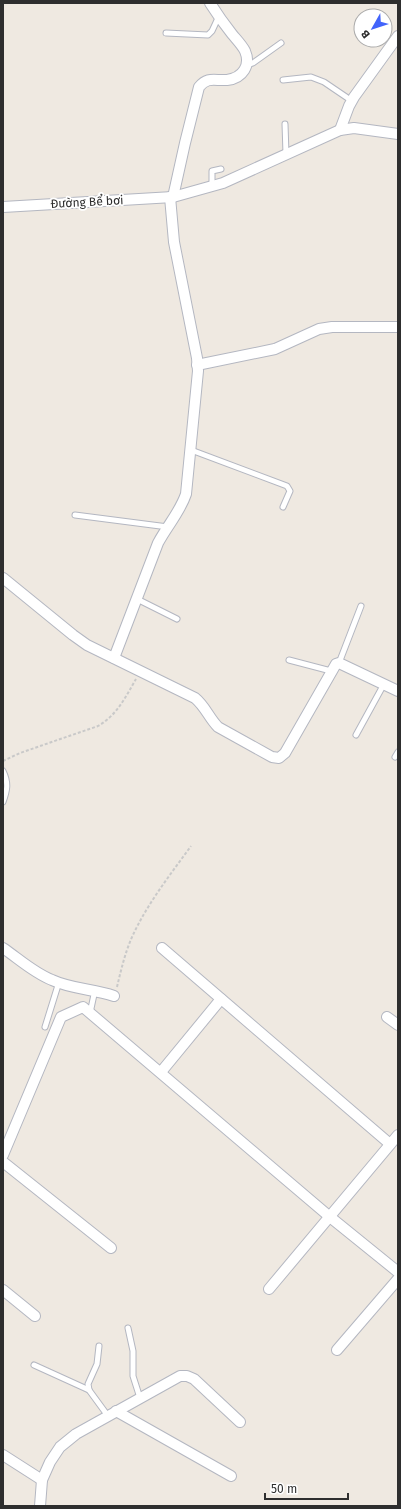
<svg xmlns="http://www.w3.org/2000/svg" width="401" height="1509" font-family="'Fira Sans',sans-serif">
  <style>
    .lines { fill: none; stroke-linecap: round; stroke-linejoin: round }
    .lane-casing { stroke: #b4b7c1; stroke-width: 7 }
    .street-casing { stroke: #b4b7c1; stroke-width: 12 }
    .path { stroke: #c9c9c9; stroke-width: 2; stroke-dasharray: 3 2; stroke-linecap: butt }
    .lane { stroke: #fff; stroke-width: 5 }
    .street { stroke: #fff; stroke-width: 10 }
    .labels { text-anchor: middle; stroke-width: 3.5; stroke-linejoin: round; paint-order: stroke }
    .street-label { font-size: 12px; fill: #2e2e2e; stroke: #fff }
  </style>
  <rect width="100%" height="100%" fill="#efe9e1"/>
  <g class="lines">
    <g class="lane-casing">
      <g id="lane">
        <path d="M166 33 208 35 212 31 219 16"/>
        <path d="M247 65 253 63 281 43"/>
        <path d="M283 80 311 77 324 82 352 101"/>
        <path d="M285 124 286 154"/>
        <path d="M212 186V171L221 169"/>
        <path d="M191 450 287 486 290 491 283 507"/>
        <path d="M75 515 168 527"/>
        <path d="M137 599 177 619"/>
        <path d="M289 660 331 671"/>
        <path d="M339 663 361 606"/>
        <path d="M356 735 384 684"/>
        <path d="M395 757 398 752"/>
        <path d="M3 771C9 783 7 791 3 802"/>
        <path d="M90 1013 95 990"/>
        <path d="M45 1027 59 982"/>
        <path d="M128 1328 133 1351V1376L140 1398"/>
        <path d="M99 1346 97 1364 88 1384 89 1390 108 1416"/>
        <path d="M34 1365 89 1390"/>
      </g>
    </g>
    <g class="street-casing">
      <g id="street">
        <path d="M340 130 349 106 354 97 398 36"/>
        <path d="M173 197 185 143 199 87C208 76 215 81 227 80 243 78 251 65 245 51 242 45 236 39 232 34 224 24 217 14 210 3"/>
        <path d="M3 207 173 197 223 183 340 130 354 128 398 134"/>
        <path d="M197 365 275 349 319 329 332 327H398"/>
        <path d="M3 578 73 635 87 645 195 698C205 706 209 718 218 727L272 757 279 758 285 753 336 664 339 663 398 691"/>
        <path d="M114 658 158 543C167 526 180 512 186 494L198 371 197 358 174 242 170 197"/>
        <path d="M3 948C19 959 34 973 52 980 71 989 94 989 114 996"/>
        <path d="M162 948 390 1144"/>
        <path d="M387 1017 398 1025"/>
        <path d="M161 1072 221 999"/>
        <path d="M3 1155 61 1017 83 1007 330 1217 398 1272"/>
        <path d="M3 1162 111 1248"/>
        <path d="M269 1289 398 1135"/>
        <path d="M3 1290 35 1316"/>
        <path d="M337 1350 398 1279"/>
        <path d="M116 1411 231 1476"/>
        <path d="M3 1455 42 1480"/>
        <path d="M40 1506 42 1480 50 1462 60 1447 76 1434 180 1376H187L194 1379 240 1422"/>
      </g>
    </g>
    <g class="path">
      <path d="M3 761 20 753 98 726C117 715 125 698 136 679"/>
      <path d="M117 987C121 970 125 953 132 937 147 904 170 875 191 846"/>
    </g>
    <use href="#lane" class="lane"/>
    <use href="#street" class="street"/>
  </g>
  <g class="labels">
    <g class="street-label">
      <text transform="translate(87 202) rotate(-3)" y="4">Đường Bể bơi</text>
    </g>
  </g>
  <rect width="401" height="1509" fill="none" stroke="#2e2e2e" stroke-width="8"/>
  <g transform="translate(373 28) rotate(231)"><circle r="19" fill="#ffffff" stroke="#ababab"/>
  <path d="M0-3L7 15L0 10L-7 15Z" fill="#4264fb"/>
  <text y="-6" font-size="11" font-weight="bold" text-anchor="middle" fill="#2e2e2e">B</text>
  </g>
  <path d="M265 1493v6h83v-6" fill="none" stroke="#2e2e2e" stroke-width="2"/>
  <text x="271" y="1493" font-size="12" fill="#2e2e2e" stroke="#ffffff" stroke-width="3" paint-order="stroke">50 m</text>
</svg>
